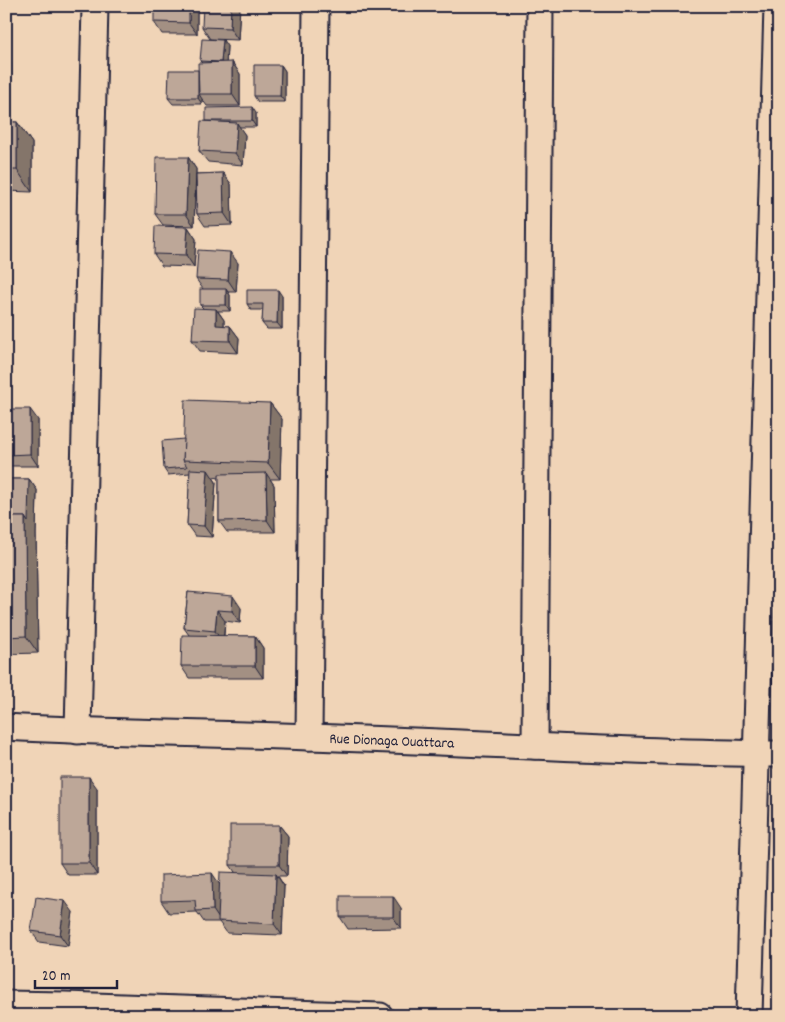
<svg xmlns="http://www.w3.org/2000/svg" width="785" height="1022" font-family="Dekko,sans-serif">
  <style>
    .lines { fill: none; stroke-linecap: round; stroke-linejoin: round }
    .minor-casing { stroke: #22223b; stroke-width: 29 }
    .minor { stroke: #f0d4b7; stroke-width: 25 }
    .wall { fill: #a39083; stroke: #22223b }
    .shaded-wall { fill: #84756a; stroke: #22223b }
    .building { fill: #bda798; stroke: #22223b }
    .labels { text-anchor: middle; stroke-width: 4.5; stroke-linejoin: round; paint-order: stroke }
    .street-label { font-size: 15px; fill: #22223b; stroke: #f0d4b7 }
  </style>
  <rect width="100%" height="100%" fill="#f0d4b7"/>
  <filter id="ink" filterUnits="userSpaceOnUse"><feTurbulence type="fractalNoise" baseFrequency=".02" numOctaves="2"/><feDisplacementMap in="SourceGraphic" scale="10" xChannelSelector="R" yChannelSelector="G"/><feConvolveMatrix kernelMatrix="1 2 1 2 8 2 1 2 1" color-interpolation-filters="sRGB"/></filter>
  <g filter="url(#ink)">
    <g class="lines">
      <g class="minor-casing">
        <g id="minor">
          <path id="s1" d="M6 727C107 733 208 733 309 737 466 742 622 752 779 754"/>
          <path d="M78 731 95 6"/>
          <path d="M309 737 316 6"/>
          <path d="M535 746 540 6"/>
          <path d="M6 1004 65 1005 380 1016"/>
          <path d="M749 1016 777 6"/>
        </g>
      </g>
      <use href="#minor" class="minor"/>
    </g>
    <g class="wall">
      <path d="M197 6V34H162L154 22Z"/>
      <path d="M240 6 238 40 210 39 202 27Z"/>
      <path d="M227 46 226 63 232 62 240 74V106H207L202 99V104H173L168 98 199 71 202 63 200 61Z"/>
      <path d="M6 57 11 63 10 122H17L32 143V192L6 191Z"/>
      <path d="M281 65 285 71V102H258L254 96Z"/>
      <path d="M256 113V127H239L245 135 243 165 208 162 199 151 206 121Z"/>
      <path d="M188 157 196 169V174L223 173 231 184 232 225 205 226 197 214 196 182 194 226 163 225 155 214Z"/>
      <path d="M188 227 196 239 194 267 162 266 154 254Z"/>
      <path d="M238 263 236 292H228L230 295V311H218L224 320V326H230L239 338 238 353 200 351 192 340 203 308 200 305 203 289 196 279Z"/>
      <path d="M282 296V329H267L262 323 263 310H251L247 304Z"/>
      <path d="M270 403 282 419 280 479H270L274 485 275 532H227L219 521V478L213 477 216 482 212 537 195 536 187 525 190 473 168 475 164 469 184 439Z"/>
      <path d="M6 409 38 420V466H9L6 462Z"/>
      <path d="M6 479H29L37 490 36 534 38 653 6 654Z"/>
      <path d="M188 592 241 608 240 623 225 621 224 636H255L263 648V678H189L181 666 189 635 184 628Z"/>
      <path d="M97 788V875H68L60 863Z"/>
      <path d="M279 825 288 836 287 876H278L284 886 282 935 227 933 219 922H204L197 912 169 913 161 901 220 884 235 872 230 865Z"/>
      <path d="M401 908V928L348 929 340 917Z"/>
      <path d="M73 912 68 946 39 942 31 931Z"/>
    </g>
    <g class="shaded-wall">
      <path d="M189 6H197V34L189 23Z"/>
      <path d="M231 6H240L238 40 230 28Z"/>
      <path d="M223 40 227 46 226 68 221 62Z"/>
      <path d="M6 57 11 63 10 143 6 138Z"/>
      <path d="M232 62 240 74V106L232 94Z"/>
      <path d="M281 65 285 71V102L280 96Z"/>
      <path d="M198 70 199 94 202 99V104L198 98Z"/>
      <path d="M252 107 256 113V127L252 121Z"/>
      <path d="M17 122 32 143V192L17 170Z"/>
      <path d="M237 123 245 135 243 165 235 153Z"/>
      <path d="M188 157 196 169 194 226 186 214Z"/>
      <path d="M223 173 231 184 232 225 224 213Z"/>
      <path d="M188 227 196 239 194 267 186 255Z"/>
      <path d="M230 252 238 263 236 292 228 280Z"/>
      <path d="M226 289 230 295V311L226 305Z"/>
      <path d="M278 290 282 296V329L277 323Z"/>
      <path d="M216 309 224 320V337L216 325Z"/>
      <path d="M230 326 239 338 238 353 230 341Z"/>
      <path d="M270 403 282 419 280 479 268 463Z"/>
      <path d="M30 409 38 420V466L30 454Z"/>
      <path d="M208 470 216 482 212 537 204 526Z"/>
      <path d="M266 473 274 485 275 532 267 520Z"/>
      <path d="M29 479 37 490 36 534 38 653 26 636 25 517Z"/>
      <path d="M233 596 241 608 240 623 232 611Z"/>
      <path d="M217 610 225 621 223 643 215 631Z"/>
      <path d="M255 636 263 648V678L255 666Z"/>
      <path d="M89 777 97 788V875L89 863Z"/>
      <path d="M279 825 288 836 287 876 279 865Z"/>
      <path d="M212 873 220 885 221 922 213 910Z"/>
      <path d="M276 874 284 886 282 935 274 924Z"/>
      <path d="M393 896 401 908V928L393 917Z"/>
      <path d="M65 901 73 912 68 946 60 935Z"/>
    </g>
    <g class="building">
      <path d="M154 6H189V23L154 22Z"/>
      <path d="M203 6H231L230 28 202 27Z"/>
      <path d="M202 39 223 40 221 62 200 61Z"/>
      <path d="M232 62V94H199L198 63Z"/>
      <path d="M254 65H281L280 96H254Z"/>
      <path d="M169 70H198V98H168Z"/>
      <path d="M252 107V121H206V108Z"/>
      <path d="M201 121 237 123 235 153 199 151Z"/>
      <rect x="6" y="122" width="11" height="48"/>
      <path d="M156 157H188L186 214H155Z"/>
      <path d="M223 173 224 213 197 214 196 174Z"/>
      <path d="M155 226 188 227 186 255 154 254Z"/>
      <path d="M198 250 230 252 228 280 196 279Z"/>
      <rect x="200" y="289" width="26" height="16"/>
      <path d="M247 290H278L277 323H262L263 304H247Z"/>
      <path d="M194 308 216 309V325L230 326V341L192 340Z"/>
      <path d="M185 400 270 403 268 463 183 460Z"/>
      <path d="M6 409H30V454L6 455Z"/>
      <path d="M184 439 183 460 186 465 187 467 164 469 162 441Z"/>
      <path d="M190 469 208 470 204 526 187 525Z"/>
      <path d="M266 473 267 520 219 521V474Z"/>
      <path d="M6 479H29L28 522 25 517H6Z"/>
      <path d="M6 517H25L26 636 6 637Z"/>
      <path d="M188 592 233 596 232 611 217 610 215 631 184 628Z"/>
      <path d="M182 635 255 636V666H181Z"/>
      <rect x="60" y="777" width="29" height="86"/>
      <rect x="230" y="825" width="49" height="40"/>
      <path d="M220 872 276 874 274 924 218 921Z"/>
      <path d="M212 873 213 910 196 911 195 900 161 901V875Z"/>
      <rect x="340" y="896" width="53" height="21"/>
      <path d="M36 897 65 901 60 935 31 931Z"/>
    </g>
  </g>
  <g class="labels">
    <g class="street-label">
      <text dy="5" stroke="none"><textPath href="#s1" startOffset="386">Rue Dionaga Ouattara</textPath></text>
    </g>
  </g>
  <rect width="785" height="1022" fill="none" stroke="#f0d4b7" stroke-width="25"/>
  <rect x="12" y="12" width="760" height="997" fill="none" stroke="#22223b" stroke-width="2" filter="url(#ink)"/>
  <path d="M35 980v8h82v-8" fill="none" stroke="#22223b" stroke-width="2.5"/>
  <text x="42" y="980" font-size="15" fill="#22223b" stroke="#f0d4b7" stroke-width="4" paint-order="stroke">20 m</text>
</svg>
